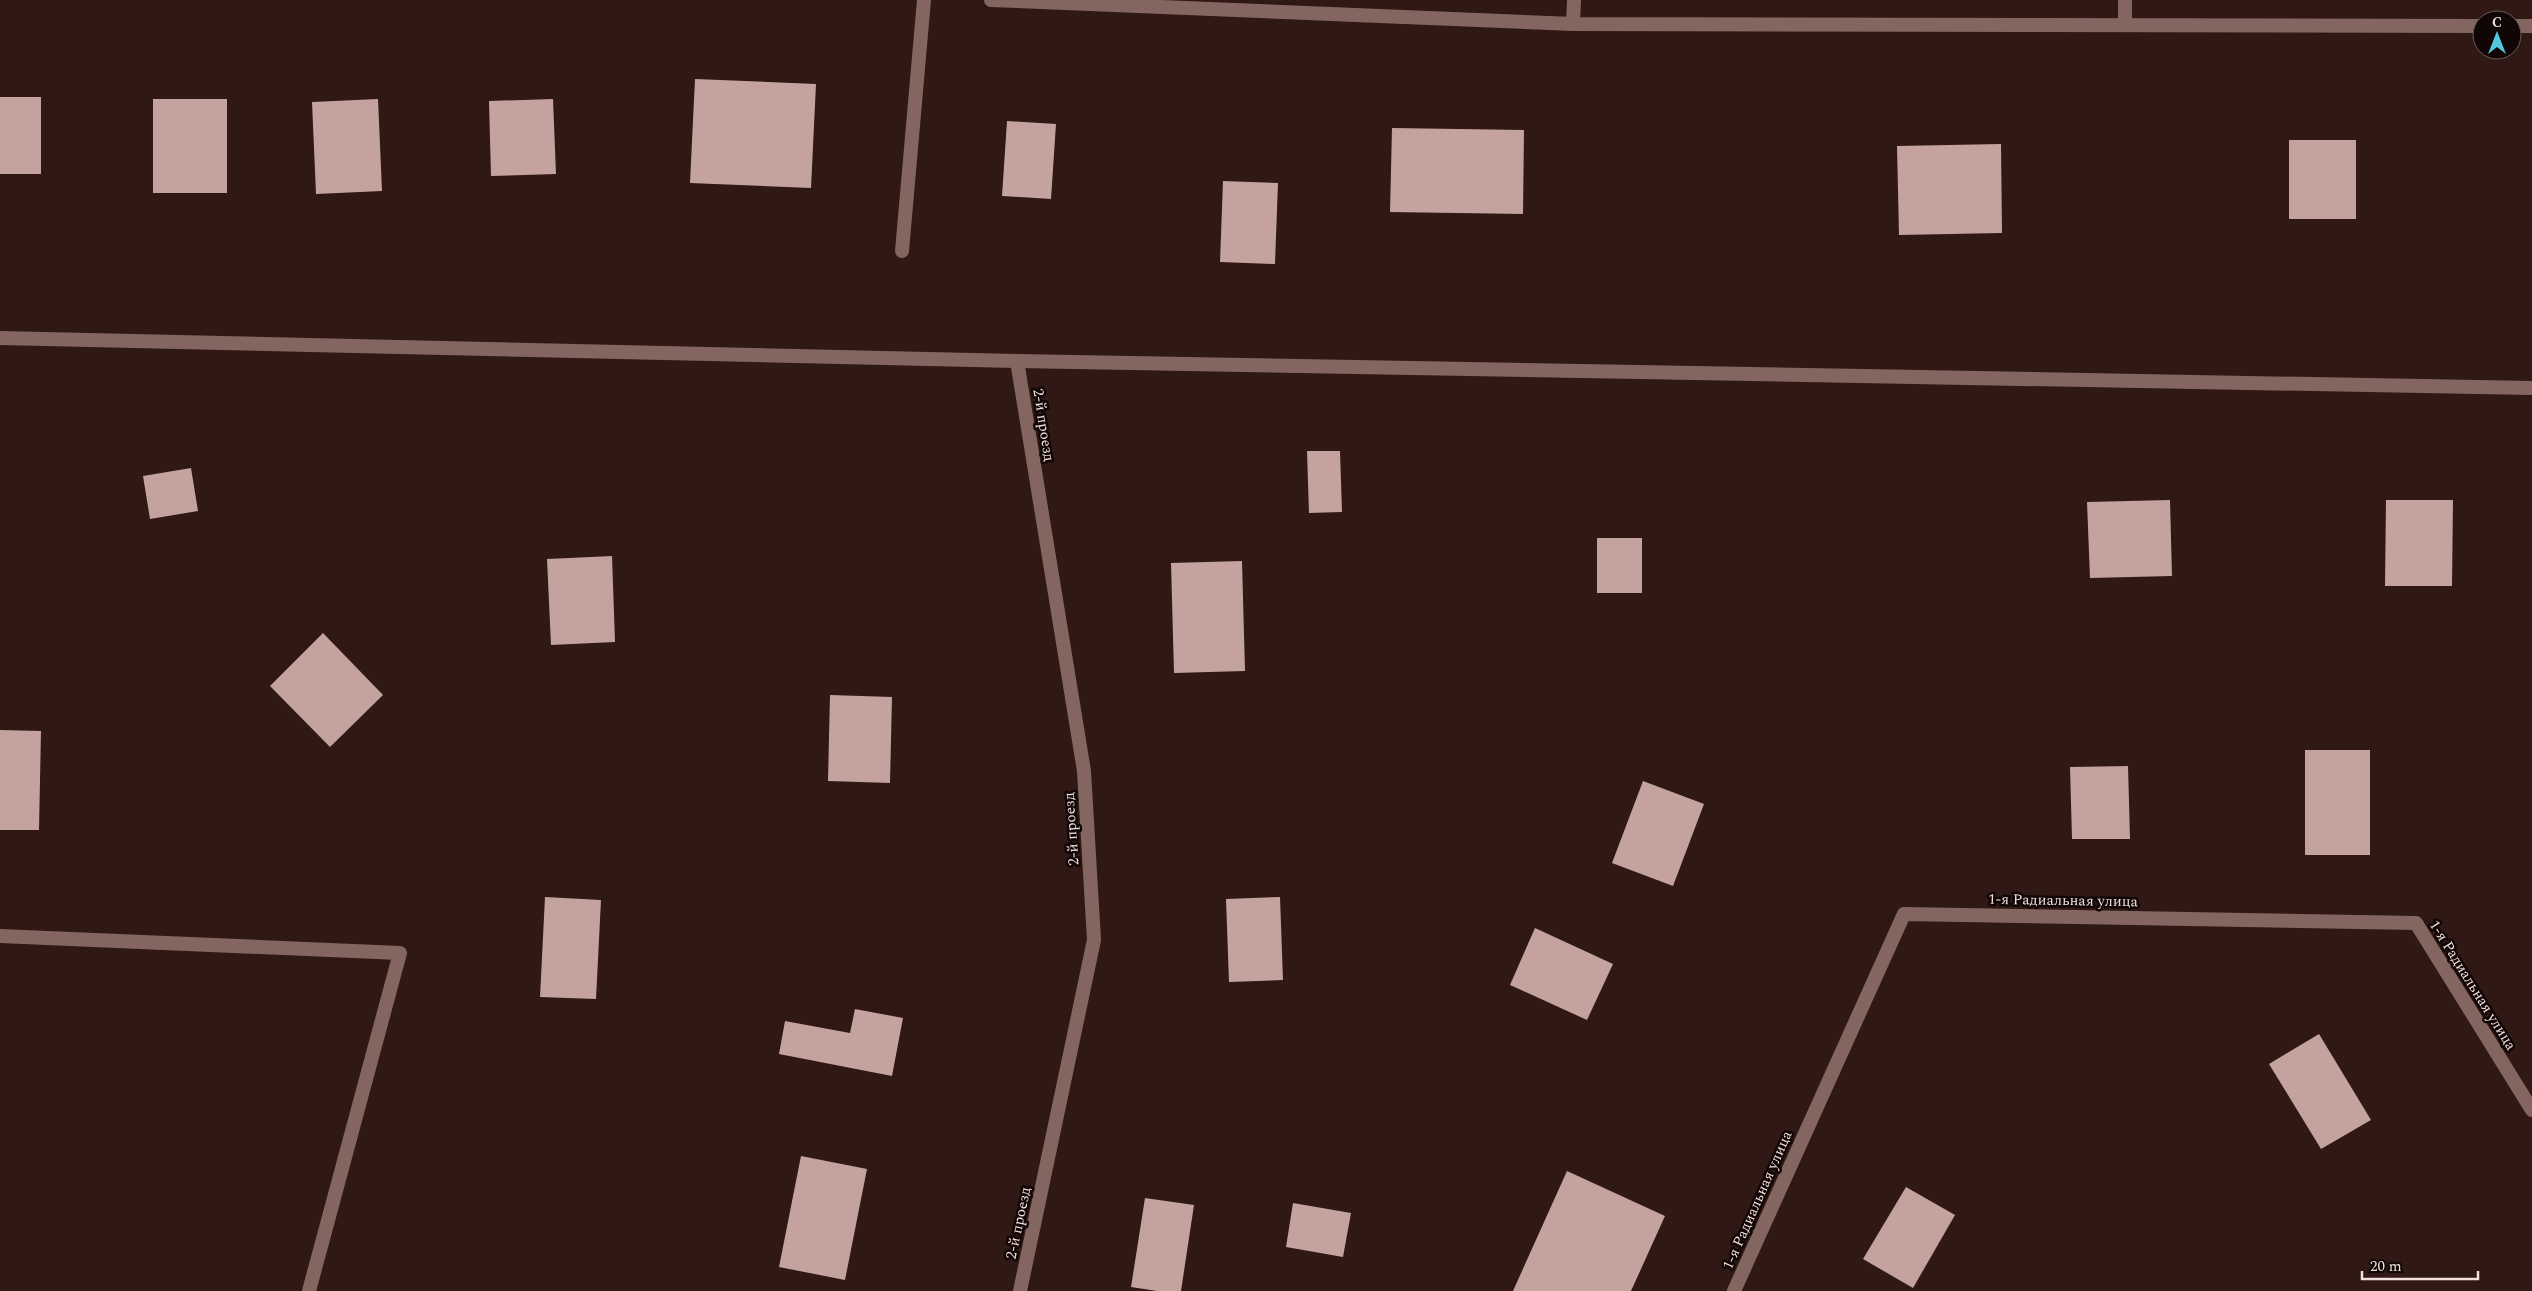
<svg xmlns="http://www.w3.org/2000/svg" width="2532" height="1291" font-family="Spectral,serif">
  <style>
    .building { fill: #c4a39e }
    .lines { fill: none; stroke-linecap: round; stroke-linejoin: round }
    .service { stroke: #846661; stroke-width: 14 }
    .minor { stroke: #846661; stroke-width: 14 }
    .labels { text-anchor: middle; stroke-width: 5; stroke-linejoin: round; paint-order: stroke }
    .street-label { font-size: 15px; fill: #f2e0dd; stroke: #100605 }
  </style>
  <rect width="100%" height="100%" fill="#301814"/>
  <g class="building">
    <path d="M695 79 816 84 811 188 690 183Z"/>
    <rect x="0" y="97" width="41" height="77"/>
    <rect x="153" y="99" width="74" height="94"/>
    <path d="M378 99 382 191 316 194 312 102Z"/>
    <path d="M553 99 556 174 491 176 489 101Z"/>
    <path d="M1007 121 1056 124 1051 199 1002 196Z"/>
    <path d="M1392 128 1524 130 1523 214 1390 212Z"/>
    <rect x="2289" y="140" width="67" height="79"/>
    <path d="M2001 144 2002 233 1899 235 1897 146Z"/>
    <path d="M1223 181 1278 183 1275 264 1220 262Z"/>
    <path d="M1307 451H1340L1342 512 1309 513Z"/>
    <path d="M191 468 198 511 150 519 143 476Z"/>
    <path d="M2170 500 2172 576 2090 578 2087 502Z"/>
    <path d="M2386 500H2453L2452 586H2385Z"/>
    <rect x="1597" y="538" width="45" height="55"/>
    <path d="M612 556 615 642 551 645 547 559Z"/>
    <path d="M1242 561 1245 671 1174 673 1171 563Z"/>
    <path d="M323 633 383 695 330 747 270 686Z"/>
    <path d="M830 695 892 697 890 783 828 781Z"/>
    <path d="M0 730 41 731 39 830H0Z"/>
    <rect x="2305" y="750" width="65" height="105"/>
    <path d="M2128 766 2130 839H2072L2070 767Z"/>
    <path d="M1643 781 1704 804 1673 886 1612 863Z"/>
    <path d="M545 897 601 900 596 999 540 997Z"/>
    <path d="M1280 897 1283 980 1229 982 1226 899Z"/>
    <path d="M1535 928 1613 964 1587 1020 1510 985Z"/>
    <path d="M855 1009 903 1018 892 1076 779 1054 785 1021 850 1033Z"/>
    <path d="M2319 1034 2371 1120 2321 1149 2269 1064Z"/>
    <path d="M801 1156 867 1169 845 1280 779 1267Z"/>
    <path d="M1567 1171 1665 1216 1631 1291H1513Z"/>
    <path d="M1906 1187 1955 1215 1913 1288 1863 1259Z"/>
    <path d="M1145 1198 1194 1205 1181 1291H1157L1131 1287Z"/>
    <path d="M1293 1203 1351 1213 1343 1257 1286 1247Z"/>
  </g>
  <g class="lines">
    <path class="service" d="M0 936 400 953 309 1291"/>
    <g class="minor">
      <path d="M991 0 1573 24 2482 26"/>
      <path d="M1573 24 1574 0"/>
      <path d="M2125 24V0"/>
      <path d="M2512 26H2532"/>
      <path d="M902 251 924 0"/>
      <path d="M0 338 1017 361 2532 388"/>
      <path d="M1017 361 1084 771 1094 940 1020 1291"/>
      <path d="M1734 1291 1904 914 2416 923 2532 1110"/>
    </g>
  </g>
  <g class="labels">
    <g class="street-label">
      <text transform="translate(1044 425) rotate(81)" y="5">2-й проезд</text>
      <text transform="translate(1071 829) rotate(-94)" y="5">2-й проезд</text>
      <text transform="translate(2063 900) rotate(1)" y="5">1-я Радиальная улица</text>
      <text transform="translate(2473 985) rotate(58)" y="5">1-я Радиальная улица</text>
      <text transform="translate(1757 1200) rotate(-66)" y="5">1-я Радиальная улица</text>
      <text transform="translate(1018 1223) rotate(-78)" y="5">2-й проезд</text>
    </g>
  </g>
  <g transform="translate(2497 35)"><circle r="24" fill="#100605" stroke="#6a5d5b"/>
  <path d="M0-4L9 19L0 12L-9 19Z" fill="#53cadc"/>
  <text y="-8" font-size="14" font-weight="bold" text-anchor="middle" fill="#f2e0dd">С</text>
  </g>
  <path d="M2362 1271v8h116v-8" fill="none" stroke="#f2e0dd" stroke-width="2.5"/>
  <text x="2370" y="1271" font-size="15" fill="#f2e0dd" stroke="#100605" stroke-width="4" paint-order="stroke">20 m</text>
</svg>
